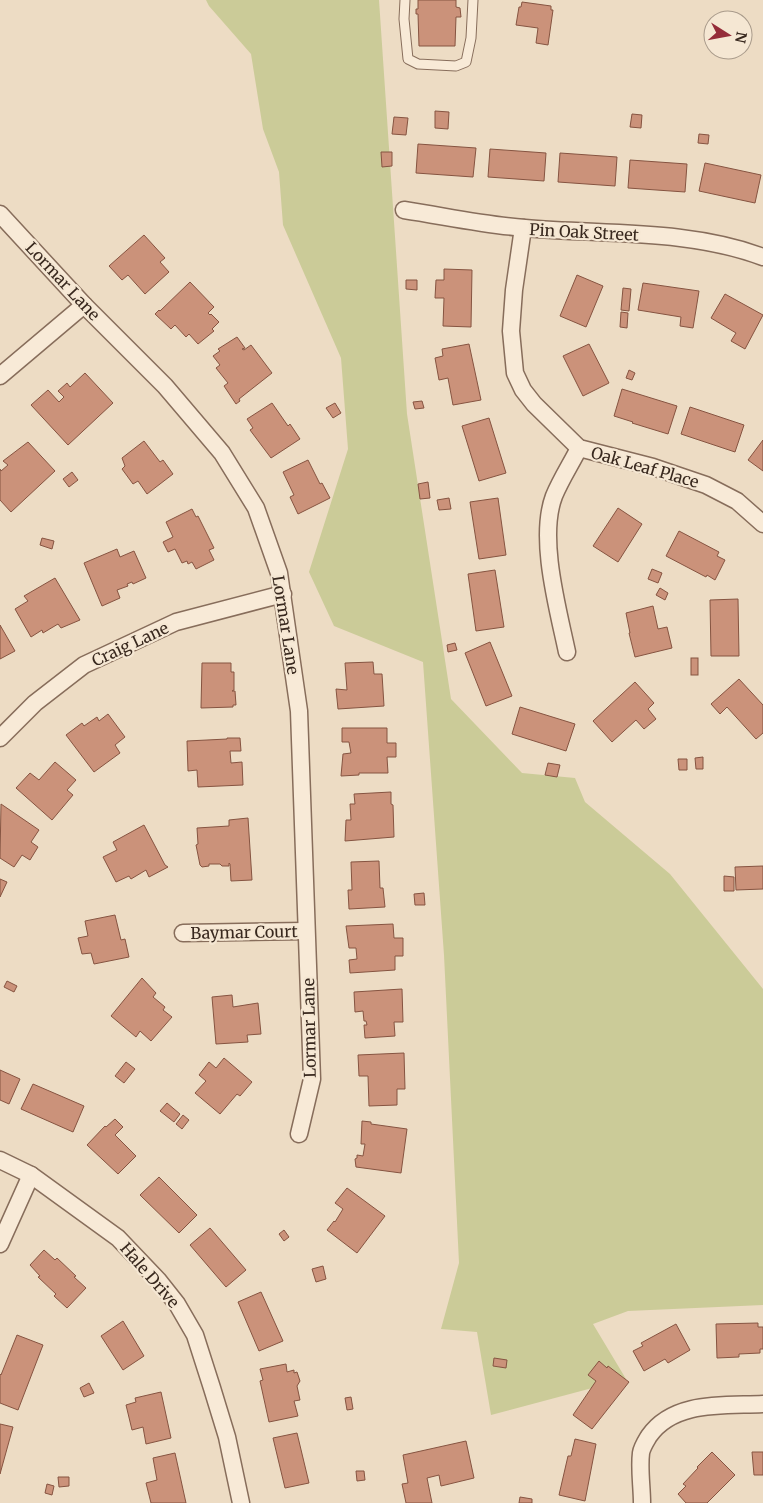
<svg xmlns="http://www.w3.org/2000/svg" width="763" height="1503" font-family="Merriweather,serif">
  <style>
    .green { fill: #cbcb98 }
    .building { fill: #cb927a; stroke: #865441 }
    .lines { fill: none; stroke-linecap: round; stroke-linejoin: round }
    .lane-casing { stroke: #876d5b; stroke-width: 11 }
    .street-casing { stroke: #876d5b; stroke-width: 19 }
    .lane { stroke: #f8ead7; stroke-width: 9 }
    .street { stroke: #f8ead7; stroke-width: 16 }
    .labels { text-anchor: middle; stroke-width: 4.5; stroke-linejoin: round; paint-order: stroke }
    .street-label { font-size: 16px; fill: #38281e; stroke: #f5e7d3 }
  </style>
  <rect width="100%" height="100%" fill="#eddcc4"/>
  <path class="green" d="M206 0H379L407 414 451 699 522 773 575 778 585 802 670 874 763 989V1305L628 1311 593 1324 626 1379 491 1415 477 1332 441 1329 459 1263 444 955 423 662 334 626 309 572 348 449 341 358 283 225 279 172 263 129 251 54 209 6Z"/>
  <g class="building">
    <path d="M418 0H456V7L460 8 461 17H456L455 46H419L418 14H416V9H418Z"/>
    <path d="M522 2 551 6V10H553L548 45 536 43 538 28 516 25 519 7H521Z"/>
    <path d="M435 111 449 112 448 129 435 128Z"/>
    <path d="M632 114 642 115 641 128 630 127Z"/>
    <path d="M394 117 408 118 406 135 392 134Z"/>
    <path d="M699 134 709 135 708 144 698 143Z"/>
    <path d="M418 144 476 148 473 177 416 173Z"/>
    <path d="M490 149 546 153 544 181 488 177Z"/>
    <path d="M381 152H392V166L382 167Z"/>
    <path d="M560 153 617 157 615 186 558 182Z"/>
    <path d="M630 160 687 164 685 192 628 188Z"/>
    <path d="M705 163 761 175 755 203 699 191Z"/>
    <path d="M144 235 165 258 160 262 169 272 145 294 128 275 122 280 109 266Z"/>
    <path d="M444 269 472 270 471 327 443 326 444 298H435L436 280H444Z"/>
    <path d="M577 275 603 286 586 327 560 316Z"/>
    <path d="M406 280H417V290L406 289Z"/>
    <path d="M190 282 214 307 208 313 210 315 211 314 219 322 212 329 214 331 198 344 189 334 186 337 175 325 171 329 155 314 159 310 160 311Z"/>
    <path d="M643 283 699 291 693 328 680 326 681 317 638 310Z"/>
    <path d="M623 288 631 289 629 311 621 310Z"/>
    <path d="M725 294 763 315 745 349 731 341 736 333 711 318Z"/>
    <path d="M621 312 628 313 627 328 620 327Z"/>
    <path d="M237 337 245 348 242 349 244 350 251 345 272 373 239 399 240 401 236 404 224 386 228 383 216 368 220 365 213 356 220 351 218 349Z"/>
    <path d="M469 344 481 400 453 405 448 378 439 380 435 358 443 356 442 349Z"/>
    <path d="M589 344 609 383 583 396 563 356Z"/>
    <path d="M629 370 635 373 632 380 626 378Z"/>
    <path d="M85 373 113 403 68 445 31 405 48 390 59 402 64 397 58 391 67 383 70 387Z"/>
    <path d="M622 389 677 406 668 434 632 423 633 422 614 416Z"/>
    <path d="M422 401 424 408 415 409 413 402Z"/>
    <path d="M272 403 288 426 290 424 300 439 271 458 250 430 253 428 247 419Z"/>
    <path d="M335 403 341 413 333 418 326 408Z"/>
    <path d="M690 407 744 425 735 452 681 434Z"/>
    <path d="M489 418 506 473 479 481 462 426Z"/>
    <path d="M763 440V471L748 460Z"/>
    <path d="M144 441 160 462 163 460 173 474 147 494 138 481 133 484 122 469 125 466 122 458Z"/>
    <path d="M28 442 55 471 11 512 0 500V469L1 471 8 465 3 461Z"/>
    <path d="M308 460 320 484 322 483 330 498 298 514 290 497 294 495 283 472Z"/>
    <path d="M72 472 78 480 69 487 63 479Z"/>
    <path d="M428 482 430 498 420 499 418 484Z"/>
    <path d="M449 498 451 509 439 510 437 500Z"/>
    <path d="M498 498 506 555 479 559 470 502Z"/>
    <path d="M618 508 642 524 618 562 593 546Z"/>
    <path d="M192 509 196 517 198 516 214 548 209 550 214 560 196 569 192 562 188 564 187 561 182 563 175 549 168 552 163 542 173 537 166 522Z"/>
    <path d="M679 531 719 552 717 556 725 560 715 580 707 575 706 577 666 556Z"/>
    <path d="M42 538 54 541 52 549 40 545Z"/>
    <path d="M117 549 120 557 134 551 146 578 133 584 132 582 127 584 128 586 117 590 120 598 102 606 84 563Z"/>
    <path d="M652 569 662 573 658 583 648 579Z"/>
    <path d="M495 570 504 627 476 631 468 574Z"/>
    <path d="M55 578 80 620 61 628 58 624 43 633 42 630 31 637 15 609 28 601 24 596Z"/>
    <path d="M660 588 668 593 665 600 656 595Z"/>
    <path d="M738 599 739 656H711L710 600Z"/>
    <path d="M653 606 658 629 667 627 672 648 635 657 629 633H630L626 613Z"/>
    <path d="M0 625 15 651 0 659Z"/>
    <path d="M490 642 512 696 486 706 465 653Z"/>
    <path d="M455 643 457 650 448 652 447 645Z"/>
    <rect x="691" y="658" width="7" height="17"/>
    <path d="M373 662 374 674H382L384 706 338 709 336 689 347 690 345 663Z"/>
    <path d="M202 663H231V672H234V690L232 691H235L236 705H233V707L201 708Z"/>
    <path d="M739 679 763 705V733L756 739 727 707 720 714 711 704Z"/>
    <path d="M635 682 654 703 648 709 656 719 644 729 636 720 612 742 593 721Z"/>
    <path d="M520 707 575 724 566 751 512 734Z"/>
    <path d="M108 714 125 737 115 745 120 753 94 772 66 735 82 723 84 726 97 717 99 721Z"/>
    <path d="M342 728H387V743H396V757H387L388 773H359V775L341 776 343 754 351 753 349 742H342Z"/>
    <path d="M227 738H240L241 751H230L231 763 242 762 243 785 198 787 197 770 188 771 187 741 227 739Z"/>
    <path d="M703 757V769H696L695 758Z"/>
    <path d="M678 759H687V770H679Z"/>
    <path d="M55 762 76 780 67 790 73 795 52 820 16 788 30 773 39 780Z"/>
    <path d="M548 763 560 765 557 777 545 775Z"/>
    <path d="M391 792V804L393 805 394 837 345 841 346 820H351L350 804H355L354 794Z"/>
    <path d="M1 804 39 830 31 842 38 847 30 860 22 855 14 867 0 858Z"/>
    <path d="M248 818 252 880 231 881 230 864 229 863V866H222L220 864H209V866L202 867 200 865 196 845 198 844 197 828 229 826V820Z"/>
    <path d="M144 825 165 865 168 867 149 877 146 870 131 879 129 876 116 882 103 857 117 850 113 842Z"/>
    <path d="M379 861 380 888H383L385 907 349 909 348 890H352L351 862Z"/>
    <path d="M763 866V889L736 890 735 867Z"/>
    <path d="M724 876 734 877V891H724Z"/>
    <path d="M0 879 7 882 0 897Z"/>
    <path d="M424 893 425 905H415L414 894Z"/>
    <path d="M115 915 121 940 125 939 129 957 94 964 91 953 82 954 78 938 88 936 85 921Z"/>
    <path d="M393 924 394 938H403V956H395V970L350 973 349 960 357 959 356 948H349L346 926Z"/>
    <path d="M142 978 156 993 153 997 165 1007 163 1010 172 1017 151 1041 140 1031 136 1037 111 1016Z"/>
    <path d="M7 981 17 986 14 992 4 987Z"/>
    <path d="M402 989 403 1022H394L395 1036 365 1038 364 1025H367L366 1021H364L363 1011 355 1012 354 992Z"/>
    <path d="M232 995 233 1007 258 1003 261 1034 247 1035 248 1042 216 1044 212 997Z"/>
    <path d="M404 1053 405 1089H397V1105L369 1106 368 1076H359L358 1055Z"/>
    <path d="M224 1058 252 1082 240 1096 237 1094 220 1114 195 1093 206 1081 199 1075 209 1062 216 1068Z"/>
    <path d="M126 1062 135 1069 124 1083 115 1076Z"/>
    <path d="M0 1070 20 1079 9 1104 0 1100Z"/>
    <path d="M33 1084 84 1106 73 1132 21 1109Z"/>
    <path d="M167 1103 180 1114 174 1122 160 1111Z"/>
    <path d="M183 1115 189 1120 182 1129 176 1124Z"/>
    <path d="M115 1119 123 1127 115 1135 136 1156 118 1174 87 1145 105 1126 106 1127Z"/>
    <path d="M362 1121 371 1122V1124L407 1129 401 1173 356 1167 355 1159 357 1158V1155L363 1156 365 1144H361Z"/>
    <path d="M159 1177 197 1215 179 1233 140 1195Z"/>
    <path d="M347 1188 385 1216 357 1253 327 1230 334 1221 335 1222 343 1209 335 1203Z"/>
    <path d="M210 1228 246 1270 226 1287 190 1245Z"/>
    <path d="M284 1230 289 1237 284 1241 279 1234Z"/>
    <path d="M44 1250 55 1260 57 1258 76 1276 74 1277 86 1288 67 1308 54 1296 56 1294 38 1277 40 1276 30 1265Z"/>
    <path d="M323 1266 326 1279 316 1282 312 1269Z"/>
    <path d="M261 1292 283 1341 259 1351 238 1302Z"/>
    <path d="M123 1321 144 1356 123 1370 101 1336Z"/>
    <path d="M758 1323V1327H763V1349H760V1353L739 1354V1357L717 1358 716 1324Z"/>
    <path d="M676 1324 690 1350 668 1363 665 1359 644 1371 633 1351 643 1346 641 1343Z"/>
    <path d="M17 1335 43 1345 18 1410 0 1403V1374L1 1375Z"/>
    <path d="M494 1358 507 1360 506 1368 493 1366Z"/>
    <path d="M599 1361 607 1368 608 1366 629 1382 592 1429 573 1415 596 1381 588 1375Z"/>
    <path d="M286 1364 287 1372 294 1370V1373L297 1372 300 1381 297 1386 300 1400 294 1401 298 1416 269 1422 260 1381 263 1380 260 1369Z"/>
    <path d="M89 1383 94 1393 84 1397 80 1388Z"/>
    <path d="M161 1392 171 1438 146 1444 143 1427 132 1430 126 1405 136 1402 135 1398Z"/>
    <path d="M351 1397 353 1409 347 1410 345 1398Z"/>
    <path d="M0 1424 13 1427 0 1474Z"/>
    <path d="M297 1433 309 1483 285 1488 273 1438Z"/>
    <path d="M575 1439 596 1444 585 1501 559 1495 568 1456H571Z"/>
    <path d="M466 1441 474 1478 441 1486 439 1475 427 1478 432 1503H406L402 1484 408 1483 403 1455Z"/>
    <path d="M712 1452 735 1475 707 1503H686L678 1494 686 1486 683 1484 698 1468 697 1467Z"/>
    <path d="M752 1452H763V1475H754Z"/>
    <path d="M175 1453 186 1503H151L146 1483 157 1480 153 1458Z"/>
    <path d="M356 1471H364L365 1480 357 1481Z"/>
    <path d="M58 1477H69V1486L59 1487Z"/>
    <path d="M47 1484 54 1486 52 1495 45 1493Z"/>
    <path d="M520 1497 532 1499V1503H519Z"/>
  </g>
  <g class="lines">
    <g class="lane-casing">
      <path id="lane" d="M405 0 404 19 408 59 418 64 456 66 466 62 471 38 473 0"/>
    </g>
    <g class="street-casing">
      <g id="street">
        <path d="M404 210C444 216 485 225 525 228 604 235 688 229 763 257"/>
        <path d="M0 214 84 305 165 386 222 453 256 508 279 573 299 711 312 1079 299 1134"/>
        <path d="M523 228 514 290 511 331 515 373 523 390 534 404 579 448 653 467 706 485 737 501 763 524"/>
        <path d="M0 376 84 305"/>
        <path d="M567 652C558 609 538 538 554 496 561 479 571 464 579 448"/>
        <path d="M0 738 35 703 84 665 176 622 283 594"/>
        <path d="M183 933 306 931"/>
        <path d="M0 1160 31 1175 118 1238 158 1280 177 1304 195 1335 212 1388 227 1437 241 1503"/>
        <path d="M0 1244 31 1175"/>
        <path d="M642 1503C642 1487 639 1469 641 1453 642 1447 646 1441 649 1436 674 1400 725 1406 763 1404"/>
      </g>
    </g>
    <use href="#lane" class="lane"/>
    <use href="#street" class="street"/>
  </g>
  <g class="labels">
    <g class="street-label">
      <text transform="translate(584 232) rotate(3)" y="6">Pin Oak Street</text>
      <text transform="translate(63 281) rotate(47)" y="6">Lormar Lane</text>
      <text transform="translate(645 467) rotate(16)" y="6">Oak Leaf Place</text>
      <text transform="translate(286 625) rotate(81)" y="6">Lormar Lane</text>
      <text transform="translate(130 644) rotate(-25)" y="6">Craig Lane</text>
      <text transform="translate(244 932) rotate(-1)" y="6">Baymar Court</text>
      <text transform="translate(309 1028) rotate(-91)" y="6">Lormar Lane</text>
      <text transform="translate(150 1275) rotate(49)" y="6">Hale Drive</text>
    </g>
  </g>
  <g transform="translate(728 35) rotate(101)"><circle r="24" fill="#f5e7d3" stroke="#a99b8b"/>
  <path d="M0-4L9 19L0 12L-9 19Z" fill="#952c39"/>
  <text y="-8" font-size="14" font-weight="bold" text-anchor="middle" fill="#38281e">N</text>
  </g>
</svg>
